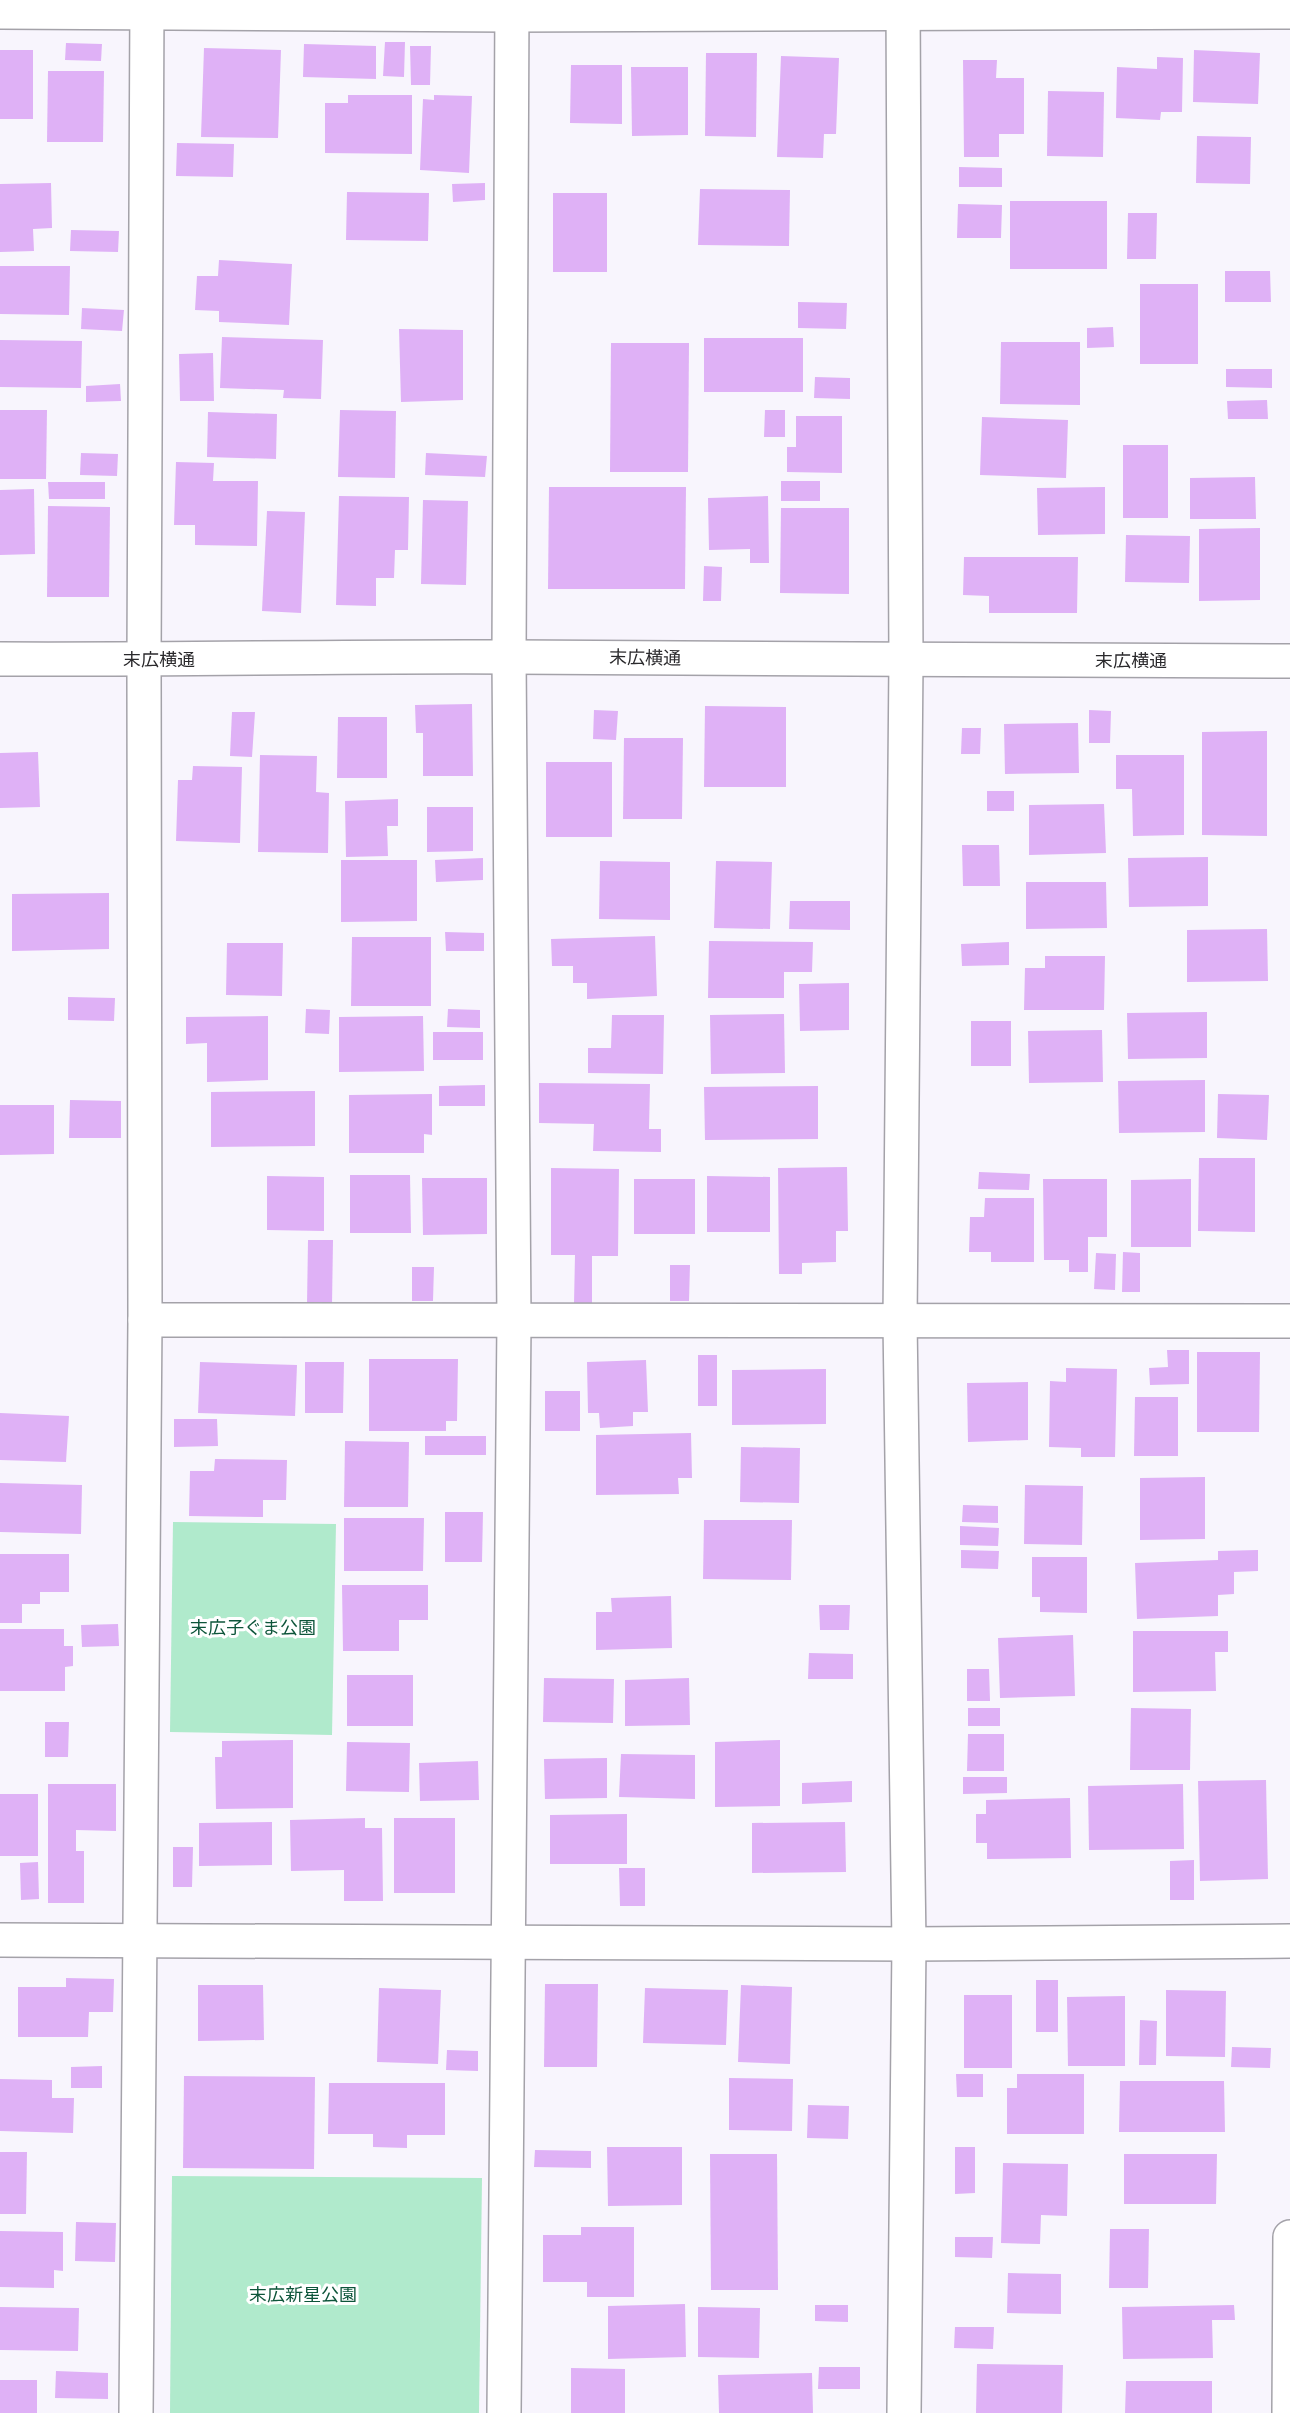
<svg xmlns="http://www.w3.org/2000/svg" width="1290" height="2413" font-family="'Asap Condensed','Noto Sans JP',sans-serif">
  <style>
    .green { fill: #b0eacc }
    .building { fill: #dfb1f6 }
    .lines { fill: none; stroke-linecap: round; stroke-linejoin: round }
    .minor-casing { stroke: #a4a2a9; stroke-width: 36 }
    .minor { stroke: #fff; stroke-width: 33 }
    .labels { text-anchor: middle; stroke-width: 6; stroke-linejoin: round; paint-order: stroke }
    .street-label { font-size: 18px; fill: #2a292c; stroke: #fff }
    .park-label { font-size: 18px; fill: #0d553a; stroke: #fff }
  </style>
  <rect width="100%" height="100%" fill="#f8f5fd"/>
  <g class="green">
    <path d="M173 1522 336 1524 332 1735 170 1732Z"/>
    <path d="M172 2176 482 2178 479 2413H170Z"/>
  </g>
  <g class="building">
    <path d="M385 42H405L404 77 383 76Z"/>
    <path d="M66 43 102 44 101 61 65 60Z"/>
    <path d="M304 44 376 46V79L303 77Z"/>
    <path d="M410 46H431L430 85H411Z"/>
    <path d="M204 48 281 50 278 138 201 137Z"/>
    <rect x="0" y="50" width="33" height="69"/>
    <path d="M1194 50 1260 53 1258 104 1193 102Z"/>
    <path d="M706 53H757L756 137 705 136Z"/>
    <path d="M781 56 839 58 836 134H824L823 158 777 157Z"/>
    <path d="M1157 57 1183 58 1182 112H1161L1160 120 1116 118 1117 67 1157 69Z"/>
    <path d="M963 60H997L996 78H1024V134H999V157H964Z"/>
    <path d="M571 65H622V124L570 123Z"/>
    <path d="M631 67H688V135L632 136Z"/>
    <path d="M48 71H104L103 142H47Z"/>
    <path d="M1048 91 1104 92 1103 157 1047 156Z"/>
    <path d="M348 95H412V154L325 153V103H348Z"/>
    <path d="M434 95 472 96 469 173 420 170 423 99 434 100Z"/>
    <path d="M1197 136 1251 137 1250 184 1196 183Z"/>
    <path d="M177 143 234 144 233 177 176 176Z"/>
    <path d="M959 167 1002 168V187H959Z"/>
    <path d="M51 183 52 228 33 229 34 251 0 252V184Z"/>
    <path d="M485 183V200L453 202 452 184Z"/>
    <path d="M700 189 790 190 789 246 698 245Z"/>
    <path d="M347 192 429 193 428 241 346 240Z"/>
    <rect x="553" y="193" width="54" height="79"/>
    <rect x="1010" y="201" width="97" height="68"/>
    <path d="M958 204 1002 205 1001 238H957Z"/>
    <path d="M1128 213H1157L1156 259H1127Z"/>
    <path d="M71 230 119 231 118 252 70 251Z"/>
    <path d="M219 260 292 264 289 325 219 322V311L195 310 197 276H218Z"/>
    <path d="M0 266H70L69 315 0 314Z"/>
    <path d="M1225 271H1270L1271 302H1225Z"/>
    <rect x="1140" y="284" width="58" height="80"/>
    <path d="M798 302 847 303 846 329 798 328Z"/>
    <path d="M82 308 124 310 122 331 81 329Z"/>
    <path d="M1113 327 1114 347 1087 348V328Z"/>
    <path d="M399 329 463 330V400L401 402Z"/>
    <path d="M222 337 323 340 321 399 283 398 284 390 220 388Z"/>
    <rect x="704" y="338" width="99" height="54"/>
    <path d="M0 340 82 341 81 388 0 387Z"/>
    <path d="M1001 342H1080V405L1000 404Z"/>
    <path d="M611 343H689L688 472H610Z"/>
    <path d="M213 353 214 401H180L179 354Z"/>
    <path d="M1226 369H1272V388L1226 387Z"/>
    <path d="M815 377 850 378V399L814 398Z"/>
    <path d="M120 384 121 401 86 402V386Z"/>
    <path d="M1267 400 1268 419H1228L1227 401Z"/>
    <path d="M0 410H47L46 479H0Z"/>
    <path d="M340 410 396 411 395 478 338 477Z"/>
    <path d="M765 410H785V437H764Z"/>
    <path d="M208 412 277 414 276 459 207 457Z"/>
    <path d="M796 416H842V473L787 472V447H796Z"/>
    <path d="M982 417 1068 420 1066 478 980 475Z"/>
    <rect x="1123" y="445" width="45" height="73"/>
    <path d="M81 453 118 454 117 476 80 475Z"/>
    <path d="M426 453 487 456 485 477 425 475Z"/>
    <path d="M176 462 214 463 213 481H258L257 546 195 545V525H174Z"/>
    <path d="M1255 477 1256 519H1190V478Z"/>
    <rect x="781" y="481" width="39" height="20"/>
    <path d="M48 482H105V499H49Z"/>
    <path d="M549 487H686L685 589H548Z"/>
    <path d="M1105 487V534L1038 535 1037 488Z"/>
    <path d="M34 489 35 554 0 555V490Z"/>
    <path d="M339 496 409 497 408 550H395L394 578H376V606L336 605Z"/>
    <path d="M768 496 769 563H750V549L709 550 708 498Z"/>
    <path d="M423 500 468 501 466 585 421 584Z"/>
    <path d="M48 506 110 507 109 597H47Z"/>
    <path d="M781 508H849V594L780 593Z"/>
    <path d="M267 511 305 512 301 613 262 611Z"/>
    <path d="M1260 528V600L1199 601V529Z"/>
    <path d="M1126 535 1190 536 1189 583 1125 582Z"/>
    <path d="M964 557H1078L1077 613H989V596L963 595Z"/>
    <path d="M704 566 722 567 721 601H703Z"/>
    <path d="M472 704 473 776H423V733H416L415 705Z"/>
    <path d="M705 706 786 707V787H704Z"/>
    <path d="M594 710 618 711 616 740 593 739Z"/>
    <path d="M1089 710 1111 711 1110 743H1089Z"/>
    <path d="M232 712H255L252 757 230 756Z"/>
    <path d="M338 717H387V778H337Z"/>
    <path d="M1078 723 1079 773 1005 774 1004 724Z"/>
    <path d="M962 728H981L980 754H961Z"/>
    <path d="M1267 731V836L1202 835V732Z"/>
    <path d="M624 738H683L682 819H623Z"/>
    <path d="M38 752 40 807 0 808V753Z"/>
    <path d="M260 755 317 756 316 792 329 793 328 853 258 852Z"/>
    <path d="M1116 755H1184V835L1133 836 1132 789H1116Z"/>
    <rect x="546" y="762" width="66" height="75"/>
    <path d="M193 766 242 767 240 843 176 841 178 780H192Z"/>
    <rect x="987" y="791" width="27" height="20"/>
    <path d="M398 799V826H387L388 856 346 857 345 801Z"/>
    <path d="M1104 804 1106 853 1029 855V805Z"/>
    <path d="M427 807H473V851L427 852Z"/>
    <path d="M962 845H999L1000 886H963Z"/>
    <path d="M1208 857V906L1129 907 1128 858Z"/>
    <path d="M483 858V880L436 882 435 860Z"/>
    <path d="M341 860H417V921L341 922Z"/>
    <path d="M600 861 670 862V920L599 919Z"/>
    <path d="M716 861 772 862 770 929 714 928Z"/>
    <path d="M1026 882H1106L1107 928 1026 929Z"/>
    <path d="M109 893V949L12 951V894Z"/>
    <path d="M790 901H850V930L789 929Z"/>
    <path d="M1267 929 1268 981 1187 982V930Z"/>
    <path d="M445 932 484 933V951H446Z"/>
    <path d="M655 936 657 996 587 999V983H573V966H552L551 939Z"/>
    <path d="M352 937H431V1006H351Z"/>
    <path d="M709 941 813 942 812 972H784V998H708Z"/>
    <path d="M1009 942V965L962 966 961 944Z"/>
    <path d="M227 943H283L282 996 226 995Z"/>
    <path d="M1045 956H1105L1104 1010H1024L1025 968H1045Z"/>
    <path d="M849 983V1030L800 1031 799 984Z"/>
    <path d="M68 997 115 998 114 1021 68 1020Z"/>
    <path d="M306 1009 330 1010 329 1034 305 1033Z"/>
    <path d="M448 1009 480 1010V1028L447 1027Z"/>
    <path d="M1207 1012V1058L1128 1059 1127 1013Z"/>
    <path d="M784 1014 785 1073 711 1074 710 1015Z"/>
    <path d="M612 1015H664L663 1074 588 1073V1048H611Z"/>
    <path d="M268 1016V1080L207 1082V1043L186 1044V1017Z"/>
    <path d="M423 1016 424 1071 339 1072V1017Z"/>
    <rect x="971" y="1021" width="40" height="45"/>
    <path d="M1102 1030 1103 1082 1029 1083 1028 1031Z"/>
    <rect x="433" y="1032" width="50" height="28"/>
    <path d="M1205 1080V1132L1119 1133 1118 1081Z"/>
    <path d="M539 1083 650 1084 649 1129H661V1152L593 1151 594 1124 539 1123Z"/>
    <path d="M485 1085V1106H439V1086Z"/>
    <path d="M818 1086V1139L705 1140 704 1087Z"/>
    <path d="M315 1091V1146L211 1147V1092Z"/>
    <path d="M432 1094V1135L424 1134V1153H349V1095Z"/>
    <path d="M1218 1094 1269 1095 1267 1140 1217 1138Z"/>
    <path d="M70 1100 121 1101V1138H69Z"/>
    <path d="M0 1105H54V1154L0 1155Z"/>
    <path d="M1199 1158H1255V1232L1198 1231Z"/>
    <path d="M847 1167 848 1231H836V1262L802 1263V1274H779L778 1168Z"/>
    <path d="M551 1168 619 1169 618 1256H592V1304H574L575 1255H551Z"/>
    <path d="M979 1172 1030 1174 1029 1190 978 1189Z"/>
    <path d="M350 1175H410L411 1233H350Z"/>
    <path d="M267 1176 324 1177V1231L267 1230Z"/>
    <path d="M707 1176 770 1177V1232H707Z"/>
    <path d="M422 1178H487V1234L423 1235Z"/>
    <rect x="634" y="1179" width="61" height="55"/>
    <path d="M1043 1179H1107V1237H1088V1272H1069V1260H1044Z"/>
    <path d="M1191 1179V1247H1131V1180Z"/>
    <path d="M985 1198H1034V1262H991V1252H969L970 1217H984Z"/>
    <path d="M308 1240H333L332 1305H307Z"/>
    <path d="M1123 1252 1140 1253V1292H1122Z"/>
    <path d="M1096 1253 1116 1254 1115 1290 1094 1289Z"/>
    <path d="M670 1265H690L689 1301H670Z"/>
    <path d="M412 1267H434L433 1301H412Z"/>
    <path d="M1167 1350H1189V1384L1150 1385 1149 1368 1168 1367Z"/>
    <path d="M1197 1352H1260L1259 1432H1197Z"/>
    <rect x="698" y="1355" width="19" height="51"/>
    <path d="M369 1359H458L457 1421H446V1431H369Z"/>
    <path d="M646 1360 648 1412H633V1426L600 1428 599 1413H588L587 1362Z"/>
    <path d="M200 1362 297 1365 295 1416 198 1413Z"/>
    <path d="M305 1362H344L343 1413H305Z"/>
    <path d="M1066 1368 1117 1369 1115 1457H1081V1448L1049 1447 1050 1381 1066 1382Z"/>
    <path d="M826 1369V1424L732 1425V1370Z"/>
    <path d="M1028 1382V1440L968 1442 967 1383Z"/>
    <rect x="545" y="1391" width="35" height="40"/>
    <path d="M1135 1397H1178V1456H1134Z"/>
    <path d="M0 1413 69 1416 66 1462 0 1460Z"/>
    <path d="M174 1419H217L218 1446 174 1447Z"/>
    <path d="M691 1433 692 1478H678L679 1494 596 1495V1435Z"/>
    <rect x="425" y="1436" width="61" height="19"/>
    <path d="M345 1441 409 1442 408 1507H344Z"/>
    <path d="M741 1447 800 1448 799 1503 740 1502Z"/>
    <path d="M215 1459 287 1460 286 1500H263V1517L189 1516 190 1471H214Z"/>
    <path d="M1205 1477V1539L1140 1540V1478Z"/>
    <path d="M0 1483 82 1485 81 1534 0 1532Z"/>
    <path d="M1025 1485 1083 1486 1082 1545 1024 1544Z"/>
    <path d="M963 1505 998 1506V1523L962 1522Z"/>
    <path d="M445 1512H483L482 1562H445Z"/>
    <path d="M344 1518H424L423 1571H344Z"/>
    <path d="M704 1520H792L791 1580 703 1579Z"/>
    <path d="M960 1526 999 1528 998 1546 960 1545Z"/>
    <path d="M961 1550 999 1551 998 1569 961 1568Z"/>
    <path d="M1258 1550V1571L1234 1572V1594L1218 1595V1616L1137 1619 1135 1563 1218 1560V1551Z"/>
    <path d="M0 1554H69V1592H40V1604H22V1623H0Z"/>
    <path d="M1032 1557H1087V1613L1040 1612V1597H1032Z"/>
    <path d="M342 1585H428V1620H399V1651H343Z"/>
    <path d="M671 1596 672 1648 596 1650V1612H612L611 1598Z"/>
    <path d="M819 1605H850L849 1630H820Z"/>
    <path d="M118 1624 119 1646 82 1647 81 1625Z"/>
    <path d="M0 1629H64V1646H73V1666L65 1667V1691H0Z"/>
    <path d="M1133 1631H1228V1652H1215L1216 1691 1133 1692Z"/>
    <path d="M1073 1635 1075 1696 1000 1698 998 1638Z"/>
    <path d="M809 1653 853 1654V1679H808Z"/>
    <path d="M967 1669H989L990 1701H967Z"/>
    <rect x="347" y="1675" width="66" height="51"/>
    <path d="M544 1678 614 1679 613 1723 543 1722Z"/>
    <path d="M689 1678 690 1725 625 1726V1680Z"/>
    <rect x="968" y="1708" width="32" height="18"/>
    <path d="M1131 1708 1191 1709 1190 1770H1130Z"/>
    <path d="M45 1722H69L68 1757H45Z"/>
    <path d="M968 1734H1004V1771H967Z"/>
    <path d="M293 1740V1808L216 1809 215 1757H222V1741Z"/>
    <path d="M780 1740V1806L715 1807V1742Z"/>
    <path d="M347 1742 410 1743 409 1792 346 1791Z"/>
    <path d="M621 1754 695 1755V1799L619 1797Z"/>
    <path d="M607 1758V1798L545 1799 544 1759Z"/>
    <path d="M478 1761 479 1800 420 1801 419 1763Z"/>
    <path d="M963 1777H1007V1793L963 1794Z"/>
    <path d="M1266 1780 1268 1879 1200 1881 1198 1781Z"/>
    <path d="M852 1781V1802L802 1804V1783Z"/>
    <path d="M48 1784H116V1831L76 1830V1851H84V1903H48Z"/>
    <path d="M1183 1784 1184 1849 1089 1850 1088 1786Z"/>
    <rect x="0" y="1794" width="38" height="62"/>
    <path d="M1070 1798 1071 1858 987 1859V1843H976V1814H986V1800Z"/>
    <path d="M627 1814V1864H550V1815Z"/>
    <path d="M365 1818V1828H382L383 1901H344V1870L291 1871 290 1820Z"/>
    <rect x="394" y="1818" width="61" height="75"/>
    <path d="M272 1822V1865L199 1866V1823Z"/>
    <path d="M845 1822 846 1872 752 1873V1823Z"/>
    <path d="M173 1847H193L192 1887H173Z"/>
    <path d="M1194 1860V1900H1170V1861Z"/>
    <path d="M38 1862 39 1899 21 1900 20 1863Z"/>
    <path d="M619 1868H645V1906H620Z"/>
    <path d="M66 1978 114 1979 113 2012H89L88 2037H18V1987H66Z"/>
    <rect x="1036" y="1980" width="22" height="52"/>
    <path d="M545 1984H598L597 2067H544Z"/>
    <path d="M198 1985H263L264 2040 198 2041Z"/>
    <path d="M741 1985 792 1987 790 2064 738 2062Z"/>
    <path d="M379 1988 441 1990 438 2064 377 2062Z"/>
    <path d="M645 1988 728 1990 726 2045 643 2043Z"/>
    <path d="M1166 1990 1226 1991 1225 2057 1166 2056Z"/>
    <rect x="964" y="1995" width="48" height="73"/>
    <path d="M1125 1996V2066H1068L1067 1997Z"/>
    <path d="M1140 2020 1157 2021 1156 2065H1139Z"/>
    <path d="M1232 2047 1271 2048 1270 2068 1231 2067Z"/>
    <path d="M447 2050 478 2051V2071L446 2070Z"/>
    <path d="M102 2066V2088H71V2067Z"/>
    <path d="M956 2074H983V2097H957Z"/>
    <path d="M1017 2074H1084V2134H1007V2088H1017Z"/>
    <path d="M184 2076 315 2077 314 2169 183 2168Z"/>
    <path d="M729 2078 793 2079 792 2131 729 2130Z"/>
    <path d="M0 2079 52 2080V2098H74L73 2133 0 2131Z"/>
    <path d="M1120 2081H1224L1225 2132H1119Z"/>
    <path d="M329 2083H445V2135H407V2148L373 2147V2134H328Z"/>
    <path d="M808 2105 849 2106 848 2139 807 2138Z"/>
    <path d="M607 2147H682V2205L608 2206Z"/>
    <path d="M955 2147H975V2193L955 2194Z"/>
    <path d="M535 2150 591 2151V2168L534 2167Z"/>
    <path d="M0 2152H27L26 2214H0Z"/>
    <path d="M710 2154H777L778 2290H711Z"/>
    <path d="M1124 2154H1217L1216 2204H1124Z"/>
    <path d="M1003 2163 1068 2164 1067 2216 1041 2215 1040 2244 1001 2243Z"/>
    <path d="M76 2222 116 2223 115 2262 75 2261Z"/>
    <path d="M581 2227H634V2297H587V2282H543V2235H581Z"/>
    <path d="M1110 2229H1149L1148 2288H1109Z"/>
    <path d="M0 2231 63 2232V2271L54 2270V2288L0 2287Z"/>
    <path d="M955 2237H993L992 2258 955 2257Z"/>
    <path d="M1008 2273 1061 2274V2314L1007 2313Z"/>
    <path d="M685 2304 686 2357 608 2359V2306Z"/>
    <path d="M815 2305H848V2322L815 2321Z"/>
    <path d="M1234 2305 1235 2320H1212L1213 2358 1123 2359 1122 2307Z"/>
    <path d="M0 2307 79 2308 78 2351 0 2350Z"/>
    <path d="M698 2307 760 2308 759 2358 698 2357Z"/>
    <path d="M955 2327H994L993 2349 954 2348Z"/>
    <path d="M977 2364 1063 2365 1062 2413H976Z"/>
    <path d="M819 2367H860V2389H818Z"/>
    <path d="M571 2368 625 2369V2413H571Z"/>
    <path d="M56 2371 108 2373V2399L55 2398Z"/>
    <path d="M812 2373 813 2413H719L718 2375Z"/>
    <rect x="0" y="2380" width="37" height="33"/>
    <path d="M1126 2381H1212V2413H1125Z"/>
  </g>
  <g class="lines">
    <g class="minor-casing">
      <g id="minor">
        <path d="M903 0 906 661 900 1321 909 1944 904 2413"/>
        <path d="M0 12 512 15 1290 12"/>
        <path d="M0 659C171 660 341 656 512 657 771 658 1031 661 1290 661"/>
        <path d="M145 1320 1290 1321"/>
        <path d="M0 1940 909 1944 1290 1941"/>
        <path d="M136 2413 145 1320 144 660 147 0"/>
        <path d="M504 2413 514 1321 509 657 512 0"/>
        <path d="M1289 2413 1290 2237"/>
      </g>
    </g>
    <use href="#minor" class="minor"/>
  </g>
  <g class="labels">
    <g class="street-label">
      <text transform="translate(645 658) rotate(1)" y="6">末広横通</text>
      <text x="159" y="666">末広横通</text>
      <text x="1131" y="667">末広横通</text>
    </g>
    <g class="park-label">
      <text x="253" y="1634">末広子ぐま公園</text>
      <text x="303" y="2301">末広新星公園</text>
    </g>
  </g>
</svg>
